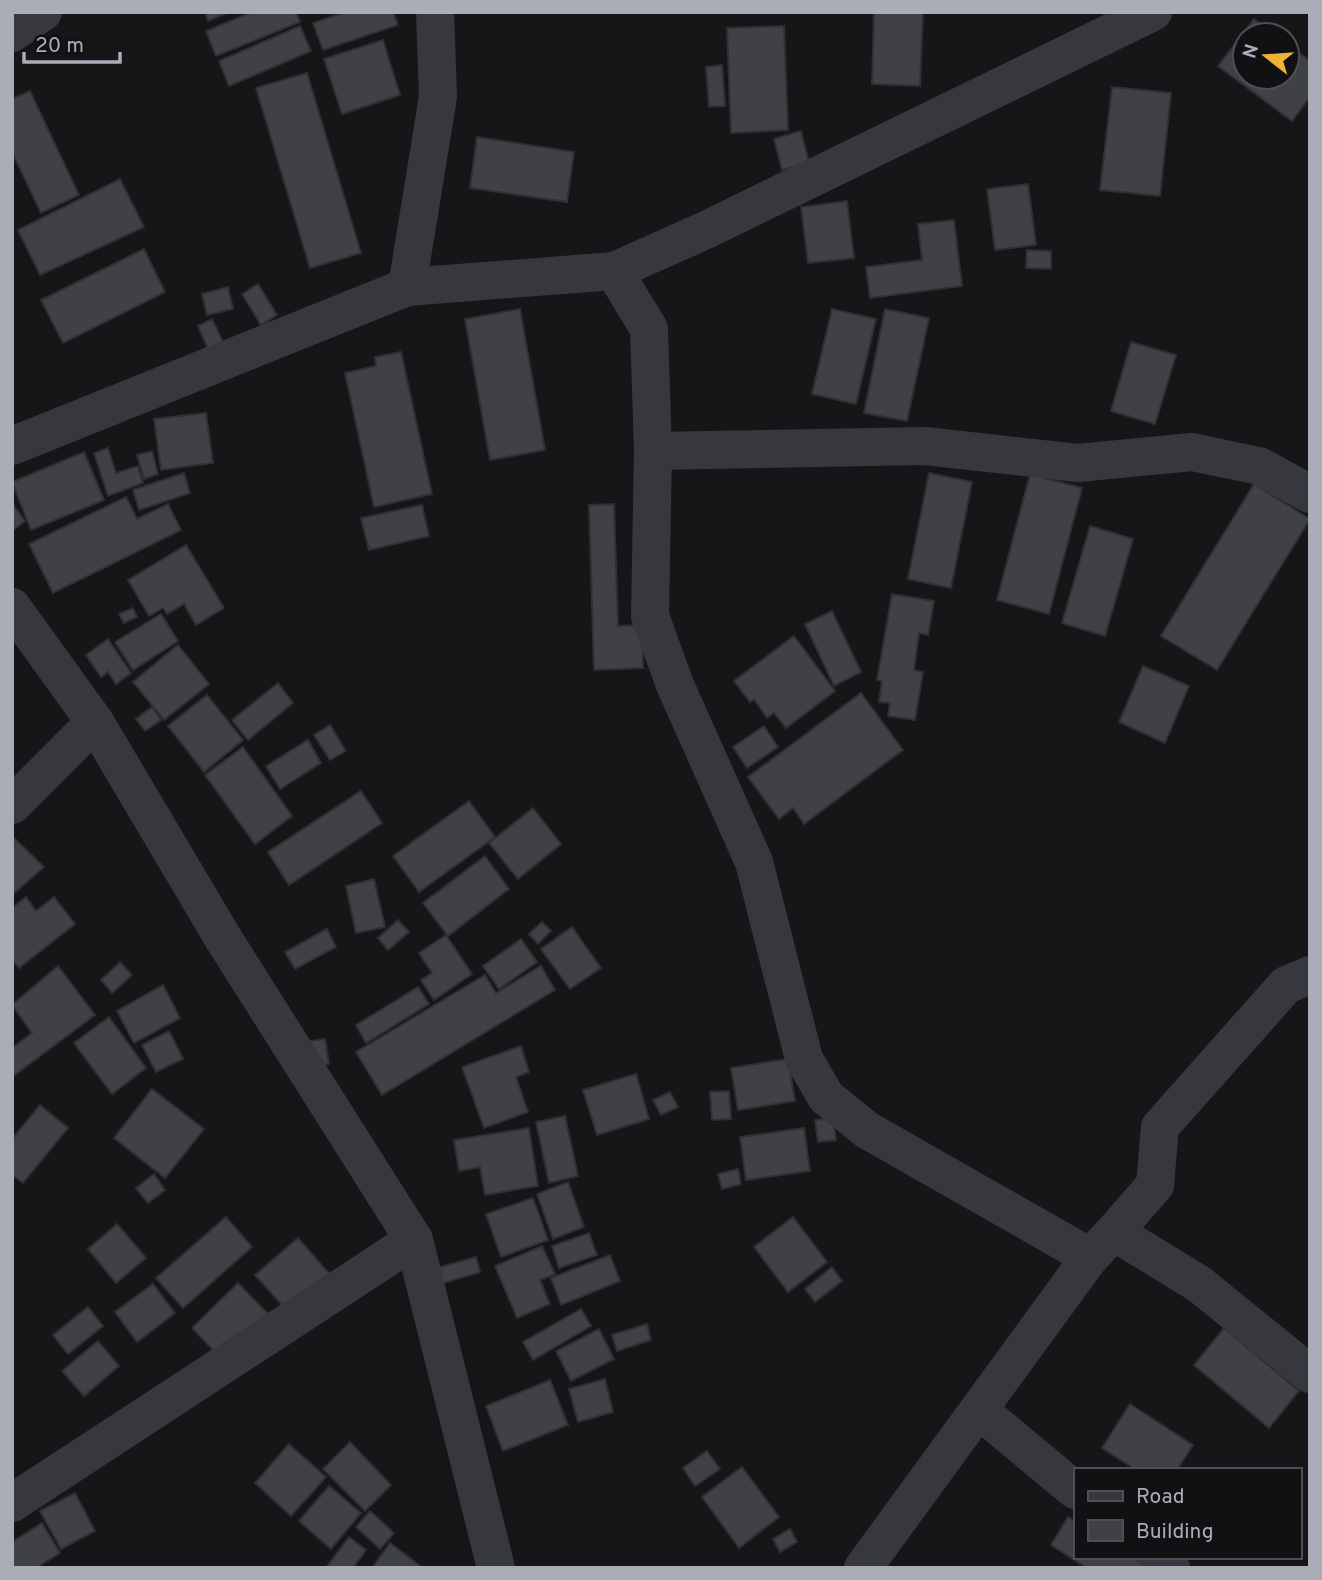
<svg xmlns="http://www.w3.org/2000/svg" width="1322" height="1580" font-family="Overpass,sans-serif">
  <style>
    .building { fill: #404145; stroke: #303034; stroke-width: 2 }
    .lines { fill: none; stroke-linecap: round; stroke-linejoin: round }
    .minor { stroke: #37383d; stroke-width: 38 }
  </style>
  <rect width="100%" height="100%" fill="#161618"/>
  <g class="building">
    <path d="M205 12H229L208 21Z"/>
    <path d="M252 12H296L300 22 216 56 206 31Z"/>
    <path d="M346 12H393L398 25 323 50 313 23Z"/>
    <path d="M874 12H923L920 86 872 84Z"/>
    <path d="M1254 19 1275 35H1245V77H1287V44L1310 61V97L1292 121 1218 66Z"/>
    <path d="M300 26 311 51 229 86 219 61Z"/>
    <path d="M784 26 788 130 731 133 727 28Z"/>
    <path d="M383 40 400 95 342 114 324 59Z"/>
    <path d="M722 65 725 106 709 107 706 67Z"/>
    <path d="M307 73 361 253 310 268 256 88Z"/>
    <path d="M1112 87 1171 93 1160 196 1100 190Z"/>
    <path d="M30 91 79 195 41 213 12 152V99Z"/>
    <path d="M801 131 809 163 782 170 774 139Z"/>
    <path d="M477 137 574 152 567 202 470 188Z"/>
    <path d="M120 179 144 227 40 275 18 230Z"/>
    <path d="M1028 184 1036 245 995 250 987 189Z"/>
    <path d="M847 201 854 258 808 263 801 207Z"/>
    <path d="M954 220 962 286 870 298 866 267 922 260 918 224Z"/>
    <path d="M144 249 165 292 63 343 41 300Z"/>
    <path d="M1027 250 1051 251V269L1026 268Z"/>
    <path d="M258 284 277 315 261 325 242 294Z"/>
    <path d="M228 287 233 309 207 315 202 294Z"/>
    <path d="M520 309 545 450 490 460 465 319Z"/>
    <path d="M832 309 876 319 856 404 812 394Z"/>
    <path d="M885 309 929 318 907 421 864 413Z"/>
    <path d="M212 319 223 342 208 349 198 326Z"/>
    <path d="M1131 342 1176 355 1155 424 1111 411Z"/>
    <path d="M401 352 432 494 374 507 345 373 376 366 375 357Z"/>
    <path d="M206 413 213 463 161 470 154 419Z"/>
    <path d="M108 448 116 473 138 466 143 483 108 496 94 453Z"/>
    <path d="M152 451 158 474 144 479 137 455Z"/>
    <path d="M84 452 104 500 31 530 12 482Z"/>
    <path d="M184 473 190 493 139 510 133 490Z"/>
    <path d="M929 473 972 482 951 588 908 579Z"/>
    <path d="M1030 474 1082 488 1049 614 997 600Z"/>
    <path d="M1254 484 1310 519 1217 670 1161 636Z"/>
    <path d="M126 497 137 519 168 504 181 530 53 593 29 544Z"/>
    <path d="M12 503 25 521 12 531Z"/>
    <path d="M614 504 618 626 642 625 643 668 594 670 589 505Z"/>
    <path d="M422 505 429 536 369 550 361 518Z"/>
    <path d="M1090 526 1133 539 1105 636 1062 623Z"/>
    <path d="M186 545 224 608 196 625 184 604 167 614 163 608 149 616 128 580Z"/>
    <path d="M892 594 934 601 928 635 919 633 914 670 923 672 915 720 888 716 890 703 879 702 882 681 877 680Z"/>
    <path d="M133 608 137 617 124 623 119 614Z"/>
    <path d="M832 611 861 672 834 686 805 624Z"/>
    <path d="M161 614 178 641 133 670 115 642Z"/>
    <path d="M794 636 835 691 786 728 774 713 767 718 754 699 750 702 734 681Z"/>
    <path d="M108 639 131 673 116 684 108 672 101 677 86 655Z"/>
    <path d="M178 645 209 684 164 720 133 682Z"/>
    <path d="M1143 666 1189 686 1165 743 1119 722Z"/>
    <path d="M278 683 293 703 248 740 232 720Z"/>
    <path d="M861 693 903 750 804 824 793 808 779 819 748 777Z"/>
    <path d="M207 695 243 740 204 772 168 726Z"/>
    <path d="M152 707 161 720 145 731 136 719Z"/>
    <path d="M330 725 346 751 330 760 314 735Z"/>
    <path d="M764 726 778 747 747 768 733 747Z"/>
    <path d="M308 740 321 763 280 789 266 766Z"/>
    <path d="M243 747 292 816 255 844 205 775Z"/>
    <path d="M361 791 382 823 289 885 268 852Z"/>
    <path d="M469 801 495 837 419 892 393 856Z"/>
    <path d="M533 808 561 844 518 879 489 843Z"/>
    <path d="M12 836 44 867 12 895Z"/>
    <path d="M485 856 509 889 448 936 423 903Z"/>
    <path d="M374 879 385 927 356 933 346 886Z"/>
    <path d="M26 897 36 911 54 897 75 924 19 968 12 959V908Z"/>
    <path d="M398 920 409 932 388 950 378 938Z"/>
    <path d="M542 922 551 931 538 944 529 934Z"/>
    <path d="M572 927 601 968 570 989 541 949Z"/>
    <path d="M327 929 336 947 295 969 285 952Z"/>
    <path d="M446 935 472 974 434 1000 421 980 432 973 419 953Z"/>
    <path d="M521 939 537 962 499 989 483 966Z"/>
    <path d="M120 962 132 975 112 993 101 980Z"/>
    <path d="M58 966 95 1015 12 1077V1048L32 1033 12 1005Z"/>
    <path d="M541 966 555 990 382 1095 356 1052 485 975 496 993Z"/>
    <path d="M163 985 180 1018 134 1043 117 1011Z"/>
    <path d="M418 987 429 1004 366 1043 356 1025Z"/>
    <path d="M109 1017 146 1068 112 1094 74 1043Z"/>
    <path d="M169 1031 183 1059 156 1072 142 1045Z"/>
    <path d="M325 1039 329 1064 300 1068 296 1043Z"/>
    <path d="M521 1046 529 1072 516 1077 528 1112 484 1128 462 1067Z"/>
    <path d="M788 1059 795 1101 738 1110 731 1068Z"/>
    <path d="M636 1074 649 1119 597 1135 583 1090Z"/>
    <path d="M152 1089 204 1129 165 1178 114 1138Z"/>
    <path d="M729 1091 731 1119 712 1120 710 1092Z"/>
    <path d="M670 1092 678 1107 661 1115 653 1100Z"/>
    <path d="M40 1105 68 1128 23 1183 12 1175V1139Z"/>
    <path d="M565 1116 578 1176 549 1183 536 1122Z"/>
    <path d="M833 1118 836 1140 818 1142 815 1120Z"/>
    <path d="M529 1128 538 1186 485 1195 480 1167 459 1171 454 1140Z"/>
    <path d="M804 1128 810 1171 746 1180 740 1137Z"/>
    <path d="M738 1169 741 1184 722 1189 718 1174Z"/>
    <path d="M154 1174 165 1190 148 1203 136 1188Z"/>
    <path d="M568 1182 584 1227 553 1239 537 1194Z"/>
    <path d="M533 1198 548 1240 501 1257 486 1214Z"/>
    <path d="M226 1217 252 1247 183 1308 156 1278Z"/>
    <path d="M793 1217 827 1262 788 1292 754 1247Z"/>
    <path d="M117 1224 146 1258 116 1283 88 1249Z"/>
    <path d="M589 1233 597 1255 559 1268 552 1246Z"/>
    <path d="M298 1238 334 1279 292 1316 255 1275Z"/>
    <path d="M542 1246 555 1274 540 1280 550 1304 517 1318 495 1266Z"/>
    <path d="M610 1255 620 1281 561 1305 551 1278Z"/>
    <path d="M476 1257 480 1272 437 1285 433 1269Z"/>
    <path d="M832 1267 842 1281 815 1302 805 1289Z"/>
    <path d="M238 1283 270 1316 224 1361 192 1328Z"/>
    <path d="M153 1284 175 1313 137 1342 115 1312Z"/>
    <path d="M88 1307 103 1326 68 1354 53 1335Z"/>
    <path d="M581 1309 591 1326 533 1360 523 1342Z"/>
    <path d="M647 1324 651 1340 617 1351 612 1335Z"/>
    <path d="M1224 1328 1299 1391 1269 1428 1194 1365Z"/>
    <path d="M599 1329 614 1359 571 1381 556 1351Z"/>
    <path d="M98 1341 119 1366 84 1396 62 1371Z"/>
    <path d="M605 1379 613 1412 578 1422 569 1389Z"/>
    <path d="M550 1380 568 1425 503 1451 486 1406Z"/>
    <path d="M1130 1404 1193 1445 1177 1470H1136L1102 1448Z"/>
    <path d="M350 1442 391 1485 365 1511 323 1469Z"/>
    <path d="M289 1444 326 1477 291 1516 255 1483Z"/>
    <path d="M707 1451 720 1469 695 1486 683 1468Z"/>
    <path d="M742 1467 779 1517 739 1548 702 1497Z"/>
    <path d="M329 1486 361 1513 331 1549 299 1521Z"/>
    <path d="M75 1493 95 1531 61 1549 40 1511Z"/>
    <path d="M370 1511 394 1533 380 1549 356 1527Z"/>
    <path d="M1068 1517 1075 1521V1557H1133L1150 1568H1087L1051 1545Z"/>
    <path d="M42 1523 60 1553 36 1568H12V1542Z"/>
    <path d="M790 1529 797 1542 780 1552 773 1539Z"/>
    <path d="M349 1537 366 1550 353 1568H326Z"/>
    <path d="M390 1543 423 1568H372Z"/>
  </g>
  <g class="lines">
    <g class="minor">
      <path d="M12 33 43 12"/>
      <path d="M614 271 649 329 653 451 650 616 675 685 754 862 804 1059 826 1097 867 1130 1090 1257"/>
      <path d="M407 287 614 271 708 229 1153 12"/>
      <path d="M12 446 407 287 438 97 435 12"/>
      <path d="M653 451 925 446 1078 463 1192 452 1259 466 1310 494"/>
      <path d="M12 607 95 722 223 938 414 1240 496 1568"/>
      <path d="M12 805 95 722"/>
      <path d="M1114 1232 1155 1185 1160 1127 1286 985 1310 975"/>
      <path d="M980 1411 1075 1490"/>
      <path d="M12 1503 414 1240"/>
      <path d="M1158 1557 1171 1568"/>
      <path d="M863 1568 1090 1257 1114 1232 1199 1284 1310 1374"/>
    </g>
  </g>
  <rect width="1322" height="1580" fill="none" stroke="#a8adb8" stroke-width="28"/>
  <rect x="1074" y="1468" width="228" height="91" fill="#111113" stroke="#4d4f55" stroke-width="2"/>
  <rect x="1088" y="1491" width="35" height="10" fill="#37383d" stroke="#4d4f55" stroke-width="2"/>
  <text x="1136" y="1503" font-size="21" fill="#a8adb8">Road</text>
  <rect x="1088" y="1520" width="35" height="21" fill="#404145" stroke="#4d4f55" stroke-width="2"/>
  <text x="1136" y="1538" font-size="21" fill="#a8adb8">Building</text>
  <g transform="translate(1266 56) rotate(287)"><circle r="33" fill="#111113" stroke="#4d4f55" stroke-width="2"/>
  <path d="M0-5L12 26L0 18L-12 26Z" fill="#f2b134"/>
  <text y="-10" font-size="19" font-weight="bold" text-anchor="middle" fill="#a8adb8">N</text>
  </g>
  <path d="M24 52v10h96v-10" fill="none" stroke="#a8adb8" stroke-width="3.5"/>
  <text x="35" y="52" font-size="21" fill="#a8adb8" stroke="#111113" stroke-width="5" paint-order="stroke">20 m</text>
</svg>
